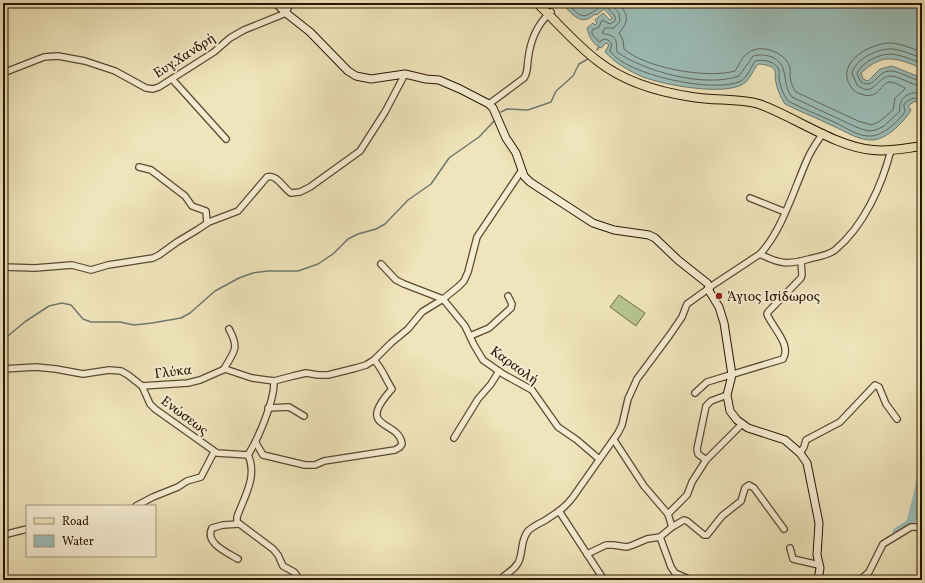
<svg xmlns="http://www.w3.org/2000/svg" width="925" height="583" font-family="Vollkorn,serif">
  <style>
    .green { fill: #b6c592; stroke: #706c49 }
    .water { fill: #9cbdb8; stroke: #6e796e }
    .lines { fill: none; stroke-linecap: round; stroke-linejoin: round }
    .shore { stroke: #63685c; stroke-width: 1 }
    .stream { stroke: #6e796e; stroke-width: 1.5 }
    .river { stroke: #9cbdb8; stroke-width: 9 }
    .street-casing { stroke: #5b482f; stroke-width: 8 }
    .secondary-casing { stroke: #2a1400; stroke-width: 9 }
    .primary-casing { stroke: #2a1400; stroke-width: 10 }
    .street { stroke: #f5edd3; stroke-width: 5.5 }
    .secondary { stroke: #f5edd3; stroke-width: 7 }
    .primary { stroke: #efe4bb; stroke-width: 8 }
    .poi-dot { fill: #8f2418; stroke: #f5edd3; stroke-width: 1.5 }
    .labels { text-anchor: middle; stroke-width: 4; stroke-linejoin: round; paint-order: stroke }
    .street-label { font-size: 14px; fill: #2a1400; stroke: #f5edd3 }
    .poi-label { font-size: 14px; fill: #2a1400; stroke: #f5edd3; text-anchor: start }
  </style>
  <rect width="100%" height="100%" fill="#efe4bb"/>
  <filter id="stains"><feTurbulence type="fractalNoise" baseFrequency=".005" numOctaves="4"/><feColorMatrix values="0 0 0 0 .2 0 0 0 0 .09 0 0 0 0 .02 0 0 0 .5 -.17"/></filter>
  <radialGradient id="worn" r=".72"><stop offset=".6" stop-color="#630" stop-opacity="0"/><stop offset="1" stop-color="#630" stop-opacity=".3"/></radialGradient>
  <path class="green" d="M619 295 645 313 636 326 610 307Z"/>
  <path class="water" d="M561 3H922V68C895 58 884 52 861 73L863 79 868 81 880 69 892 66 922 78V106L915 101 908 106 911 110C904 122 887 139 873 140 859 141 845 131 833 126 817 118 801 112 785 104 780 97 776 86 775 77 775 75 776 73 775 71 773 65 762 64 758 64 753 70 750 80 743 84 724 96 664 85 643 77 629 71 615 63 605 52L609 45 606 43 601 48C593 44 589 37 587 28L593 23 595 25 597 23 595 20 603 13 610 20 612 18 604 9 597 15 595 14C581 28 572 13 561 3Z"/>
  <g class="lines">
    <g class="shore">
      <path d="M567 3C583 20 583 19 601 6H606L615 16V21L610 24 602 20 599 27 592 30V34L599 42 604 39 608 40 612 44 610 51C626 75 715 94 741 81 747 78 751 67 755 61 762 59 774 61 778 68 780 71 779 74 779 77 780 85 783 95 788 101 803 109 819 115 834 122 845 127 858 137 871 136 882 136 901 120 905 111L904 107V104C911 98 915 96 922 101"/>
      <path d="M610 3 619 13 620 21 614 28H605L602 33C617 37 616 37 617 52 645 72 706 88 739 76L753 56C760 54 766 55 772 57 791 67 780 81 792 97L856 127 868 131 876 130 884 126 900 111C897 99 911 88 922 95"/>
      <path d="M618 3C629 15 629 21 619 33L623 40 624 49C645 68 708 79 735 71 739 65 742 57 748 53 760 43 784 52 789 65 791 69 790 73 790 77 791 83 793 88 796 92L858 121 872 125 880 121 893 110 895 98 904 90 905 88C901 86 895 82 890 82 881 82 879 101 861 94 857 93 853 91 851 87 834 63 871 42 892 43 902 44 913 49 922 52"/>
      <path d="M922 58C913 55 902 50 892 49 879 48 855 59 852 73L857 85C874 98 875 79 889 76 898 75 912 86 922 86"/>
      <path d="M922 64C913 60 902 55 891 54 879 54 861 62 857 74L861 82C875 90 877 70 891 71 900 71 912 80 922 81"/>
    </g>
    <g class="stream">
      <path d="M597 50 599 47"/>
      <path d="M501 112 507 109 528 110 551 102 556 91 573 76 579 64 588 59"/>
      <path d="M3 340 26 321 49 306 62 303 71 305 83 319 91 322H120L134 325 152 323 181 318 190 313 215 291 239 278 253 273 268 271H298L318 264 333 254 348 239 358 234 376 229 385 224 408 200 431 184 449 158 479 137 496 119"/>
    </g>
    <path class="river" d="M897 532 908 525 911 522 920 486 922 466"/>
    <g class="street-casing">
      <g id="street">
        <path d="M3 73 44 57 58 56 85 61 115 71 146 88 153 89 159 87 214 52 230 38 244 30 286 13 290 3"/>
        <path d="M172 79 226 139"/>
        <path d="M489 104 524 78C528 72 527 67 528 60 530 42 537 24 551 12"/>
        <path d="M139 167 151 170 185 196 192 206 206 211 207 223"/>
        <path d="M750 198 785 212"/>
        <path d="M760 254C782 231 794 189 807 160 811 150 817 142 823 133"/>
        <path d="M381 264 396 280 404 284 443 299 465 326 474 345 483 360 503 374 532 390 558 427 577 440 599 459"/>
        <path d="M3 267 35 268 72 265 91 270 108 265 153 258 159 255 177 242 197 230 209 222 238 211 267 177C277 174 283 188 291 193L300 192 310 187 360 151 385 112 405 74"/>
        <path d="M710 287 760 254C779 264 788 265 809 259 817 257 829 255 835 250 864 226 882 185 891 150"/>
        <path d="M470 336 489 328 511 308 512 304 508 296"/>
        <path d="M3 369 36 367 56 369 83 374 109 370 121 371 128 375 142 386 150 404 155 409 217 453 248 455"/>
        <path d="M224 369C234 351 240 349 229 329"/>
        <path d="M142 386 188 383 200 380 225 369 252 378 274 381"/>
        <path d="M695 393 707 382 783 359C792 345 772 327 767 314L768 312 801 278 802 275 801 261"/>
        <path d="M268 408 289 407 304 416"/>
        <path d="M454 438 478 399 491 384 499 371"/>
        <path d="M614 440 644 486 668 514 672 527"/>
        <path d="M256 443 263 455 305 465H315L324 461 395 450 400 447 402 444C399 419 354 431 392 389 386 380 382 368 374 360"/>
        <path d="M800 453 804 447 806 440 840 422 875 385 879 387 886 404 897 419"/>
        <path d="M248 455C258 439 275 400 274 381L293 376 306 373 318 375H328L356 368 366 365 374 360 391 343 408 329 422 312 443 299 458 287 464 281 468 272 477 237 522 170"/>
        <path d="M248 455C258 476 244 497 237 517V522L273 549 278 555 283 566 294 572 300 580"/>
        <path d="M706 460 698 454 697 449 706 406 711 401 727 395"/>
        <path d="M136 506 153 497 178 487 187 481 201 477 214 452"/>
        <path d="M559 511 604 580"/>
        <path d="M668 514 687 495 692 482 706 460 742 424"/>
        <path d="M3 535 27 529"/>
        <path d="M790 548 793 559 819 565"/>
        <path d="M587 554 606 545H613L627 547 633 545 647 539 660 537"/>
        <path d="M238 559C228 553 204 543 212 528L223 525 239 524"/>
        <path d="M499 580C506 574 518 568 520 558 523 548 521 540 528 531 532 527 538 524 544 521 555 514 565 508 573 497L618 433 622 425 628 399 637 379 669 336 682 317 687 304 708 289"/>
        <path d="M691 580 675 573 671 567 660 537 672 527 684 520 687 521 704 535H707L722 516 741 501 745 488 749 485 754 488 784 529"/>
        <path d="M860 580 869 572 883 544 911 527H916L922 530"/>
      </g>
    </g>
    <g class="secondary-casing">
      <path id="secondary" d="M276 3 286 13 310 32 348 71 356 76 371 79 405 74 426 79 439 80 460 89 489 104 493 108 506 138 516 153 524 176 530 182 593 223 614 230 649 235 655 238 678 260 707 283 710 287 708 289 719 307 724 323 732 375 727 395 730 411 737 420 748 428 785 440 800 453 807 463 819 523 817 555 820 568 818 580"/>
    </g>
    <g class="primary-casing">
      <path id="primary" d="M537 3C557 22 576 45 599 62 626 83 659 92 692 97 715 101 738 98 759 104 795 117 836 147 873 150 889 152 906 148 922 146"/>
    </g>
    <use href="#street" class="street"/>
    <use href="#secondary" class="secondary"/>
    <use href="#primary" class="primary"/>
  </g>
  <circle class="poi-dot" cx="719" cy="296" r="4"/>
  <g class="labels">
    <g class="street-label">
      <text transform="translate(184 55) rotate(-33)" y="5">Ευγ.Χανδρή</text>
      <text transform="translate(515 365) rotate(36)" y="5">Καραολή</text>
      <text transform="translate(173 371) rotate(-7)" y="5">Γλύκα</text>
      <text transform="translate(185 415) rotate(37)" y="5">Ενώσεως</text>
    </g>
    <g class="poi-label">
      <text x="727" y="301">Άγιος Ισίδωρος</text>
    </g>
  </g>
  <rect width="925" height="583" fill="none" stroke="#efe4bb" stroke-width="16"/>
  <rect x="4" y="4" width="917" height="575" fill="none" stroke="#2a1400" stroke-width="2"/>
  <rect x="8" y="8" width="909" height="567" fill="none" stroke="#2a1400"/>
  <rect x="26" y="505" width="130" height="52" fill="#f5edd3" stroke="#a4967f"/>
  <rect x="34" y="518" width="20" height="6" fill="#efe4bb" stroke="#a4967f"/>
  <text x="62" y="525" font-size="12" fill="#2a1400">Road</text>
  <rect x="34" y="535" width="20" height="12" fill="#9cbdb8" stroke="#a4967f"/>
  <text x="62" y="545" font-size="12" fill="#2a1400">Water</text>
  <rect width="100%" height="100%" filter="url(#stains)"/>
  <rect width="100%" height="100%" fill="url(#worn)"/>
</svg>
